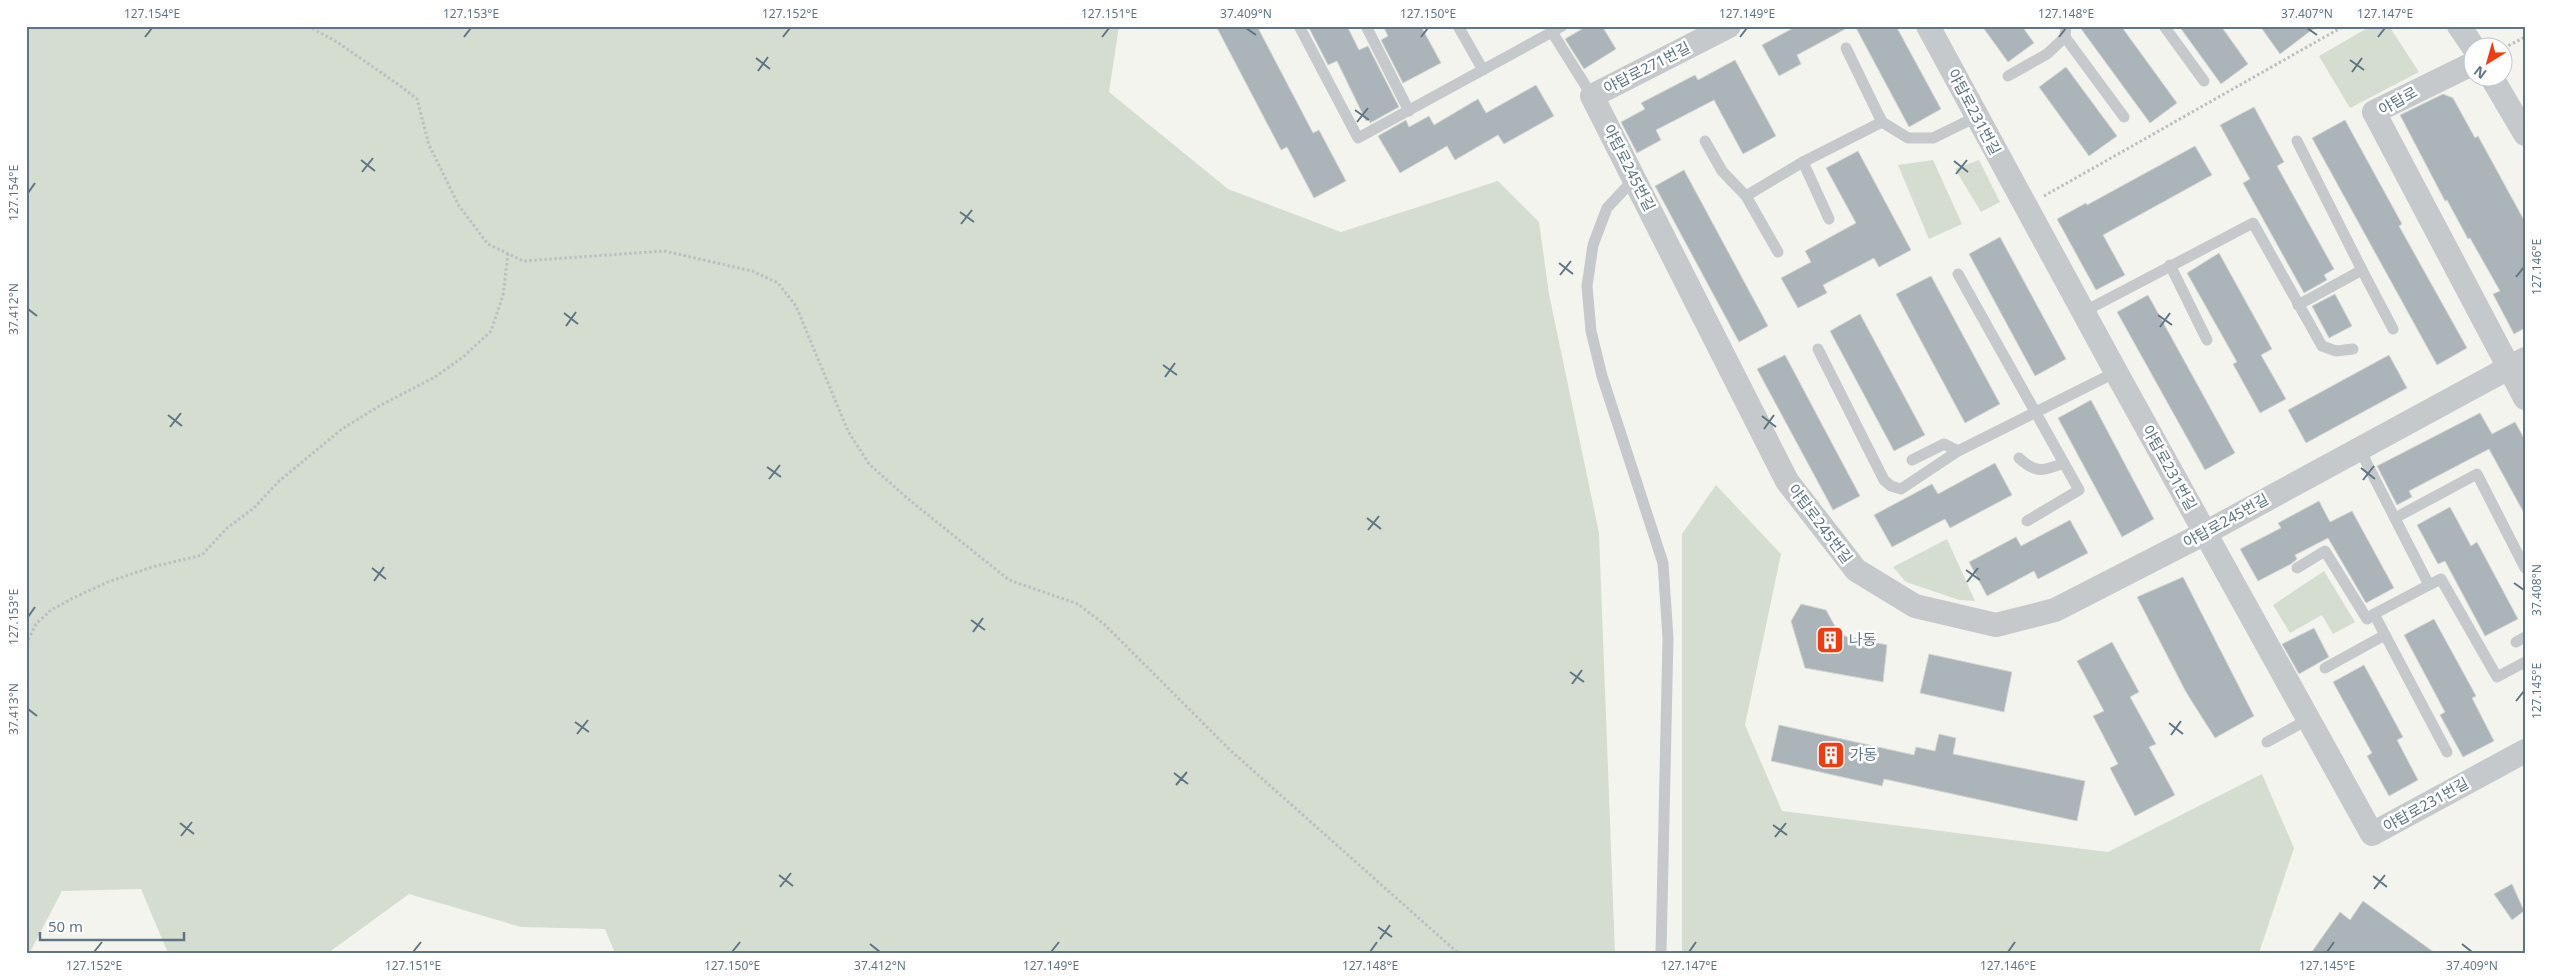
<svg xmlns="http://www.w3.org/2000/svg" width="2551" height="979" font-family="'Noto Sans','Noto Sans KR',sans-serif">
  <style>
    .green { fill: #d5dcd0 }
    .building { fill: #abb4b8; stroke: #d5d5d2 }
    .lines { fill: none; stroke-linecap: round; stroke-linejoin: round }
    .path { stroke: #bcbfc1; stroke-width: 3; stroke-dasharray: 2.5 2.5; stroke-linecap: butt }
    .service { stroke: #c6c9cc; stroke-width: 11 }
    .minor { stroke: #c6c9cc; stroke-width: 24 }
    .ticks { fill: none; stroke: #607583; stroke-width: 2 }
    .labels { text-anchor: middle; stroke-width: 5; stroke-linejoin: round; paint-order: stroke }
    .street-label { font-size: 15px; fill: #607583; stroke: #fff }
    .poi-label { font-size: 15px; fill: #607583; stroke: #fff; text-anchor: start }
    .neatline { fill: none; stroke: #607583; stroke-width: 2 }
    .ticks-label { font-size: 12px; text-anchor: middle; fill: #607583 }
  </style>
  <rect width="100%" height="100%" fill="#f4f4ef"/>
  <g class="green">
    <path d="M26 26H1119L1109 92 1228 189 1341 232 1498 181 1539 222 1549 294 1599 533 1615 953H615L605 929 521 927 409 894 328 953H168L141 889 62 891 30 952 26 953Z"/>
    <path d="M2371 26H2389L2419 72 2350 108 2319 56Z"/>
    <path d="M1933 160 1962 224 1929 239 1898 165Z"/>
    <path d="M1979 160 2000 202 1981 212 1955 169Z"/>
    <path d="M1716 485 1781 554 1745 725 1782 811 2108 852 2262 774 2294 848 2259 953H1682V534Z"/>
    <path d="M1947 539 1975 601 1959 600 1906 582 1893 567Z"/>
    <path d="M2324 571 2355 622 2333 634 2322 615 2290 633 2273 605Z"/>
  </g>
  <g class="building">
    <path d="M1216 26H1257L1313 133 1319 130 1346 181 1314 198 1287 147 1281 150Z"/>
    <path d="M1308 26H1347L1359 50 1368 46 1399 107 1370 123 1369 120 1366 121 1337 61 1328 65Z"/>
    <path d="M1383 26H1421L1441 63 1403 83 1381 40 1388 36Z"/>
    <path d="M1587 26H1602L1616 49 1584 69 1565 39Z"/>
    <path d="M1797 26H1851L1797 55 1801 64 1779 76 1762 45Z"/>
    <path d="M1855 26H1896L1941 109 1909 127Z"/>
    <path d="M1982 26H2022L2034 43 2008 62Z"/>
    <path d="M2079 26H2121L2177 103 2150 123Z"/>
    <path d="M2179 26H2221L2248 64 2221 84Z"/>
    <path d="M2260 26H2317L2280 54Z"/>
    <path d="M1735 60 1776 136 1743 154 1714 100 1656 130 1661 140 1637 153 1621 122 1645 109 1641 103 1695 75 1698 80Z"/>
    <path d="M2066 67 2117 136 2089 156 2039 87Z"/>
    <path d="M1536 85 1554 116 1504 144 1498 135 1455 160 1447 146 1400 173 1378 136 1406 120 1409 127 1429 116 1434 125 1478 99 1486 113Z"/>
    <path d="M2443 94 2453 98 2475 138 2478 136 2525 222V328L2514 334 2493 294 2500 291 2470 238 2468 239 2447 200 2445 201 2400 115Z"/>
    <path d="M2254 107 2284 162 2277 166 2334 269 2324 275 2327 280 2304 293 2243 183 2250 179 2220 125Z"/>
    <path d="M2345 120 2402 224 2399 226 2467 348 2437 365 2312 138Z"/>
    <path d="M2195 146 2212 175 2103 235 2125 275 2096 290 2057 219 2086 203 2087 205Z"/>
    <path d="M1858 151 1911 250 1879 267 1874 258 1823 285 1827 293 1798 308 1781 278 1811 262 1805 251 1856 223 1826 168Z"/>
    <path d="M1684 170 1768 326 1739 342 1655 186Z"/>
    <path d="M2000 237 2066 359 2035 376 1969 254Z"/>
    <path d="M2219 253 2272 349 2261 355 2286 399 2260 413 2233 364 2237 362 2187 273Z"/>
    <path d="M1931 276 2000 404 1965 423 1896 294Z"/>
    <path d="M2335 294 2352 326 2329 338 2312 306Z"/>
    <path d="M2148 295 2235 453 2205 470 2117 312Z"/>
    <path d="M1860 314 1925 435 1894 451 1830 331Z"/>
    <path d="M1785 355 1860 496 1833 510 1757 369Z"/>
    <path d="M2389 355 2407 388 2306 443 2288 410Z"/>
    <path d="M2091 400 2154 519 2122 537 2058 418Z"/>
    <path d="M2480 413 2492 434 2515 422 2525 440V515L2489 449 2409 491 2412 497 2397 505 2377 466Z"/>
    <path d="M1995 463 2012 495 1950 528 1945 519 1892 547 1874 515 1932 484 1938 494Z"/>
    <path d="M2319 501 2330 522 2352 511 2394 588 2366 603 2328 538 2295 555 2297 559 2291 564 2258 581 2240 549 2281 528 2278 523Z"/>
    <path d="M2450 507 2471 546 2477 542 2518 619 2485 636 2445 561 2438 564 2417 525Z"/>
    <path d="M2070 520 2088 553 2038 579 2034 571 1987 596 1969 562 2016 537 2021 546Z"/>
    <path d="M2183 577 2254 716 2215 738 2186 692 2137 597Z"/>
    <path d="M1801 604 1826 610 1840 635 1887 645 1883 682 1805 668 1791 621Z"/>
    <path d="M2434 619 2476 696 2472 698 2494 741 2463 757 2440 715 2445 712 2404 635Z"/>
    <path d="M2314 628 2329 657 2299 674 2282 644Z"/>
    <path d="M2112 642 2139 692 2130 697 2156 744 2149 747 2175 795 2135 816 2110 768 2118 764 2093 716 2104 711 2077 661Z"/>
    <path d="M1929 654 2012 672 2004 712 1920 693Z"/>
    <path d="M2364 665 2403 737 2397 740 2418 780 2389 796 2367 756 2372 753 2333 682Z"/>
    <path d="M1779 725 1914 755 1916 747 1935 751 1939 734 1956 738 1953 754 2085 781 2077 821 1884 779 1882 786 1771 761Z"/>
    <path d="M2512 884 2524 911 2512 920 2494 894Z"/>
    <path d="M2363 901 2435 953H2311L2340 912 2350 920Z"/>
  </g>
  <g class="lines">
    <g class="path">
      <path d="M308 26 337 42 399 85 417 99 429 145 459 206 488 244 523 261 664 251 752 271 778 283 796 306 848 431 869 464 907 498 1009 580 1078 604 1105 625 1230 750 1458 953"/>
      <path d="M2504 48 2525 37"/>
      <path d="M2044 196 2344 26"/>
      <path d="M26 644 36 624 51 610 73 598 108 582 152 567 202 555 227 528 254 508 278 482 342 429 381 405 435 377 463 357 491 331 503 295 508 254"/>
    </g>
    <g class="service">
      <path d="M1299 26 1358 138 1552 32 1550 26"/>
      <path d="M1366 26 1409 111"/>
      <path d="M1458 26 1483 70"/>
      <path d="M1562 26 1552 32 1592 96"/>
      <path d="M2164 26 2204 81"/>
      <path d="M2065 37 2124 117"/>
      <path d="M1846 48 1882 122"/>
      <path d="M2008 76 2047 54 2065 37 2066 26"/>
      <path d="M1705 141 1722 171 1746 196"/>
      <path d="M2297 141 2362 270 2298 305"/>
      <path d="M1803 162 1829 219"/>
      <path d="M1634 179 1607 208 1593 245 1587 286 1591 331 1602 376 1663 563 1668 638 1661 953"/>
      <path d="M1778 252 1746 196 1803 162 1882 122 1908 138H1933L1976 117"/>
      <path d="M2170 265 2207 340"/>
      <path d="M2362 270 2393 329"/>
      <path d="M1958 274 2079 490 2027 521"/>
      <path d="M2083 312 2253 223 2322 346 2336 351 2353 349"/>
      <path d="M1818 349 1884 480 1891 486 1901 489 1958 451 2116 372"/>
      <path d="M2359 448 2429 585 2374 614 2447 752"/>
      <path d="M2019 458C2036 474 2044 471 2064 463"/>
      <path d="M1912 460 1944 444 1958 451"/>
      <path d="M2395 518 2477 474 2525 568"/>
      <path d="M2297 568 2325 551 2367 619 2374 614"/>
      <path d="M2429 585 2441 579 2497 677 2525 662"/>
      <path d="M2516 642 2525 637"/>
      <path d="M2325 668 2385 635"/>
      <path d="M2267 742 2309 719"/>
    </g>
    <g class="minor">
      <path d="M1729 26 1592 96 1787 481 1856 570 1915 606 1996 625 2055 610 2205 533 2525 359"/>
      <path d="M1928 26 2116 372 2372 834 2525 751"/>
      <path d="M2459 26 2474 48"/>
      <path d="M2474 63 2374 112 2525 398"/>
      <path d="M2492 78 2525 134"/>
    </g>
  </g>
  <path class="ticks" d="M1246 28 1256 35M2307 28 2317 35M145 37 152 28M464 37 471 28M783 37 790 28M1102 37 1109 28M1421 37 1428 28M1740 37 1747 28M2059 37 2066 28M2378 37 2385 28M756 58 770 69M2350 60 2364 70M758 71 768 57M2352 72 2362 58M1355 110 1369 120M1357 122 1368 108M361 160 375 171M1954 161 1968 172M362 172 373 158M1956 174 1967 160M28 193 35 183M960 212 974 222M961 224 972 210M1559 263 1573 274M1560 275 1571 261M2516 277 2524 267M28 309 37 316M564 313 578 324M2158 315 2172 325M566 326 576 312M2160 327 2170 313M1163 365 1177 375M1165 377 1175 363M168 415 182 426M1762 416 1776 427M170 427 181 413M1764 429 1774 415M767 467 781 477M2361 468 2375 479M769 479 780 465M2363 480 2374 466M1367 518 1381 529M1368 530 1379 516M372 568 386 579M1966 570 1980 580M374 581 384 567M1967 582 1978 568M2514 583 2524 590M28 617 35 607M971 620 985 630M973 632 983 618M1570 672 1584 682M1572 684 1582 670M2516 701 2524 691M28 709 37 716M575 722 589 732M2169 723 2183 734M577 734 588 720M2171 735 2181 721M1174 773 1188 784M1176 785 1187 772M180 823 194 834M1773 825 1787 835M181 836 192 822M1775 837 1786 823M779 875 793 886M2373 876 2387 887M780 887 791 873M2374 889 2385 875M1378 927 1392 937M1380 939 1390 925M870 944 880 952M2462 944 2472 952M94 952 102 942M413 952 421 942M732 952 740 942M1051 952 1059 942M1370 952 1377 942M1689 952 1696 942M2008 952 2015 942M2327 952 2334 942"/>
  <defs>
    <g id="building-square" transform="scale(1.4375)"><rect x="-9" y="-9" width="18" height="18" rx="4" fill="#f33b10" stroke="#fff"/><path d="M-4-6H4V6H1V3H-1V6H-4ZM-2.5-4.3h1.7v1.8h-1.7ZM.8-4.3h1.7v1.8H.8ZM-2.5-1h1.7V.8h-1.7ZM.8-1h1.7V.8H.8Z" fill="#fff"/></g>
  </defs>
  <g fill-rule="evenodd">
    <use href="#building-square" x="1830" y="640"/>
    <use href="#building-square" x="1831" y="755"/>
  </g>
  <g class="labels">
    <g class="street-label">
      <text transform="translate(1647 68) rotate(-27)" y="5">야탑로271번길</text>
      <text transform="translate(2398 101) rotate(-29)" y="5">야탑로</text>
      <text transform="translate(1974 112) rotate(62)" y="5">야탑로231번길</text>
      <text transform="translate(1629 168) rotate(63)" y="5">야탑로245번길</text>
      <text transform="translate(2169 468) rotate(61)" y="5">야탑로231번길</text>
      <text transform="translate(2226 521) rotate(-29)" y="5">야탑로245번길</text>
      <text transform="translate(1820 524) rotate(53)" y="5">야탑로245번길</text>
      <text transform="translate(2426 805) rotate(-29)" y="5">야탑로231번길</text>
    </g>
    <g class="poi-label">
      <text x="1849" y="645">나동</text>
      <text x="1850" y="760">가동</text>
    </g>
  </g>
  <rect width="2551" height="979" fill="none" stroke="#ffffff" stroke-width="55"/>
  <g transform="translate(2488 62) rotate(217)"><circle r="24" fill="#ffffff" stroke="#bfc8cd"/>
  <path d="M0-4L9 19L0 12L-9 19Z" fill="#f33b10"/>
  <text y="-8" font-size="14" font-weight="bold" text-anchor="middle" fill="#607583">N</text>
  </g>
  <path d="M40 932v8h144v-8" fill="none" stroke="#607583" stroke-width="2.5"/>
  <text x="48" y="932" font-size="15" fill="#607583" stroke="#ffffff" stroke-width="4" paint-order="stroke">50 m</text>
  <rect x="28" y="28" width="2496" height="924" class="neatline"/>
  <g class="ticks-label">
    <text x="152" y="18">127.154°E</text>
    <text x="471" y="18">127.153°E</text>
    <text x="790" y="18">127.152°E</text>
    <text x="1109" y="18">127.151°E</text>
    <text x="1246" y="18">37.409°N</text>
    <text x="1428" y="18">127.150°E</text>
    <text x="1747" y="18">127.149°E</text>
    <text x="2066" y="18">127.148°E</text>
    <text x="2307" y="18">37.407°N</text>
    <text x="2385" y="18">127.147°E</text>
    <text transform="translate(14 193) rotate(-90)" y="4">127.154°E</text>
    <text transform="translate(2537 267) rotate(-90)" y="4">127.146°E</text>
    <text transform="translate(14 309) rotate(-90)" y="4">37.412°N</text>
    <text transform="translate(2537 590) rotate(-90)" y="4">37.408°N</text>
    <text transform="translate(14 617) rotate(-90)" y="4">127.153°E</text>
    <text transform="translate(2537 691) rotate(-90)" y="4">127.145°E</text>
    <text transform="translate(14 709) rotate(-90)" y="4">37.413°N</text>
    <text x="94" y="970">127.152°E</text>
    <text x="413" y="970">127.151°E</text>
    <text x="732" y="970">127.150°E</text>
    <text x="880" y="970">37.412°N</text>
    <text x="1051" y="970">127.149°E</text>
    <text x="1370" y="970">127.148°E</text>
    <text x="1689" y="970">127.147°E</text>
    <text x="2008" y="970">127.146°E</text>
    <text x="2327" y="970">127.145°E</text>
    <text x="2472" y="970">37.409°N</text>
  </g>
</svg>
